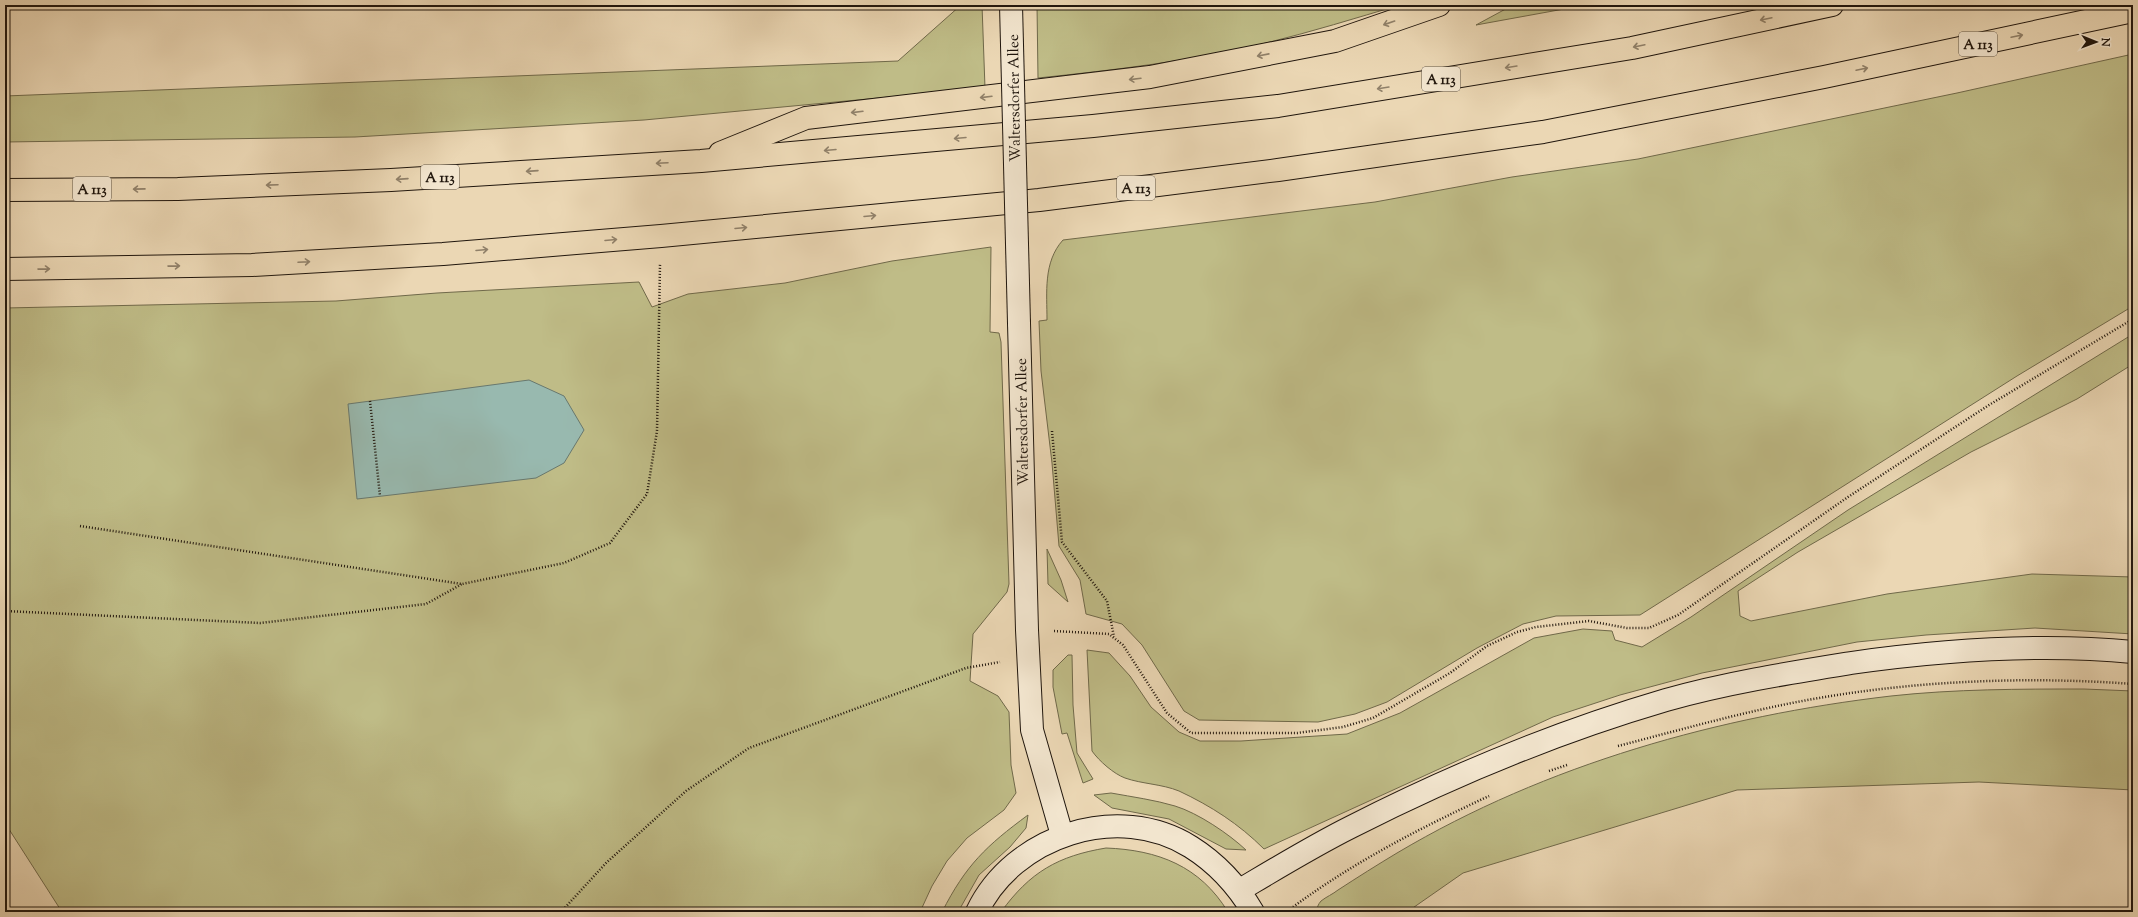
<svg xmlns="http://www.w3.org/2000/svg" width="2138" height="917" font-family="'Sorts Mill Goudy',serif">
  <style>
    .green { fill: #bfbc87; stroke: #70694a }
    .water { fill: #98b9af; stroke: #68786e }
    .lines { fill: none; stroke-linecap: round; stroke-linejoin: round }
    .secondary-casing { stroke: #20160d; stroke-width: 24 }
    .highway-casing { stroke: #20160d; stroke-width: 24 }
    .path { stroke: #20160d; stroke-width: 2.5; stroke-dasharray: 1 2; stroke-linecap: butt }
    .secondary { stroke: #f2e5ce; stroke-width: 22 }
    .highway { stroke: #ebd7b4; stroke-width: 22 }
    .secondary-bridge-casing { stroke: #20160d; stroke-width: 24; stroke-linecap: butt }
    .secondary-bridge { stroke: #f2e5ce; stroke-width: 22 }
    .oneway { stroke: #908069 }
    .labels { text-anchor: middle; stroke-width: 4; stroke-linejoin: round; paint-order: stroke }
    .shield { fill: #f2e5ce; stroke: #5f5447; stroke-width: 1 }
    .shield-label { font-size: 14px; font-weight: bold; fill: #20160d }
    .street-label { font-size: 15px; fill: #20160d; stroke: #f2e5ce }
  </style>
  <rect width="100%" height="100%" fill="#ebd7b4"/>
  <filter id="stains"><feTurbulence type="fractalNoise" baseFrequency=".005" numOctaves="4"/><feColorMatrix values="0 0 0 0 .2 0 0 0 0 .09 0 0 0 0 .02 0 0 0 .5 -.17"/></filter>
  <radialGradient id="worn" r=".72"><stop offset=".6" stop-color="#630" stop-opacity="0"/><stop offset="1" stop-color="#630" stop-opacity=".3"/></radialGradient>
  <g class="green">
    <path d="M961 5H982L985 88 644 120 355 137 5 142V96L898 61Z"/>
    <path d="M1037 5H1400C1356 18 1311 32 1266 43 1192 61 1114 70 1038 78Z"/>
    <path d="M1513 5H1586L1476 25Z"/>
    <path d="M2133 54V306L2017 376 1640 615 1556 616 1523 624 1477 648 1387 702 1355 714 1318 722 1199 720 1184 711 1142 645 1122 624 1086 614 1080 580 1059 546 1052 463 1041 371 1039 321 1047 320C1047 293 1043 262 1063 240L1375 202 1512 177 1638 159 1957 93Z"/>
    <path d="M991 247 990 332 999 333 1001 342 1009 584 1007 592 973 634 970 681 998 696 1009 712 1011 765 1016 793 1004 810 967 838 947 861 932 886 920 912H62L5 823V308L336 301 437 293 639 282 652 307 688 294 785 283 892 261Z"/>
    <path d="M2133 334V364L2077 399 1971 452 1798 552 1738 591 1740 616 1751 621 1887 594 2032 574 2133 577V634L2035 628 1926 635 1857 642 1702 673 1620 695 1553 717 1264 849C1239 824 1211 806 1179 791 1162 784 1142 784 1125 778 1114 774 1099 761 1092 751L1087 650 1109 653 1130 676 1151 707 1179 732 1200 741H1241L1347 734 1400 713 1534 638 1583 629 1612 631 1615 640 1642 647 1691 617 1848 510Z"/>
    <path d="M1047 549 1061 580 1068 602 1048 584Z"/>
    <path d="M1068 655H1072L1073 705 1077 753 1093 779 1083 783 1067 733 1062 734 1053 687V670Z"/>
    <path d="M2084 689 2133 691V790L1979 782 1737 790 1463 873 1407 912H1315C1317 909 1318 904 1321 901 1326 897 1333 894 1338 890 1358 877 1377 865 1397 853 1547 764 1720 716 1891 696 1955 689 2020 689 2084 689Z"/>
    <path d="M1111 793C1133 797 1155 800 1175 806 1198 813 1229 834 1246 850L1226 849 1169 819 1112 808 1094 795Z"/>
    <path d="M1028 815 1026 828 1010 847 979 875 958 912H942C966 865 986 846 1028 815Z"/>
    <path d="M1106 848C1158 850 1200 866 1228 912H1001C1030 872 1058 856 1106 848Z"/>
  </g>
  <path class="water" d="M529 380 564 396 584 430 564 463 536 478 357 499 348 404Z"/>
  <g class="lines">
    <g class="secondary-casing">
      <g id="secondary">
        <path d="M1019 323 1027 630 1032 730 1062 835"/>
        <path d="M1240 890C1277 868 1313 846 1351 827 1451 776 1557 732 1666 700 1726 683 1789 673 1851 663 1943 650 2040 643 2133 652"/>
        <path d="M977 912C1013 836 1118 801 1191 847 1218 864 1237 885 1253 912"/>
      </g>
    </g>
    <g class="highway-casing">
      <g id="highway">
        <path d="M720 153 806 118 1150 77 1335 41 1439 5"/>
        <path d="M5 190 178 189 391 180 701 161 1093 126 1278 106 1632 48 1832 5"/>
        <path d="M5 269 252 265 443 254 661 236 1039 200 1278 170 1543 132 1824 77 2133 11"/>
      </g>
    </g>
    <g class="path">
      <path d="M370 401 380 496"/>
      <path d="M1052 431 1062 542 1107 601 1114 637"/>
      <path d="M80 526 462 584 564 563 610 543 647 494 657 431 660 264"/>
      <path d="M5 611 260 623 426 604 462 584"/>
      <path d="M1054 631 1109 634 1123 645 1167 713 1191 733H1297L1343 727 1373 718 1450 673 1487 646 1517 632 1536 627 1589 621 1627 628H1649L1678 615 1848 497 1989 405 2133 319"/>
      <path d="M1618 746C1668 733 1718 719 1768 708 1885 682 2014 675 2133 684"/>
      <path d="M1549 771 1567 765"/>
      <path d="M1293 907C1354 862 1420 828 1489 796"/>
      <path d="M561 912 606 863 686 791 749 748 966 668 1000 662"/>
    </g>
    <use href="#secondary" class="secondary"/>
    <use href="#highway" class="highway"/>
    <g class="secondary-bridge-casing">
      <path id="secondary-bridge" d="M1011 5 1019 323"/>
    </g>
    <use href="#secondary-bridge" class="secondary-bridge"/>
  </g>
  <defs><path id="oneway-shaft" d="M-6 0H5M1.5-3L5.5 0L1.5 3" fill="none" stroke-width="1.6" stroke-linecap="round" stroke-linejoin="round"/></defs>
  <g class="oneway">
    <use href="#oneway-shaft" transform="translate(1766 19) rotate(168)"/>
    <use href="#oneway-shaft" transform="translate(1389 23) rotate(161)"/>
    <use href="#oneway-shaft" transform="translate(2017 36) rotate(-12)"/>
    <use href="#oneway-shaft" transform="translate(1639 46) rotate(168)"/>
    <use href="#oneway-shaft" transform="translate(1263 55) rotate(169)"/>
    <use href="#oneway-shaft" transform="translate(1511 67) rotate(171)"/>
    <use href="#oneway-shaft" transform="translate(1862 69) rotate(-12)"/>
    <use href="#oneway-shaft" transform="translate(1135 79) rotate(173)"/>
    <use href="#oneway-shaft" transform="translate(1383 88) rotate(171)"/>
    <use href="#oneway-shaft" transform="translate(986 97) rotate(173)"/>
    <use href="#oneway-shaft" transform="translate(857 112) rotate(173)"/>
    <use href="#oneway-shaft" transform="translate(960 138) rotate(175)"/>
    <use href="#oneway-shaft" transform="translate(830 150) rotate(175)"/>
    <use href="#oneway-shaft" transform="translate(662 163) rotate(177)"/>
    <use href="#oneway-shaft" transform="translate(532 171) rotate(176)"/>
    <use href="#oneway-shaft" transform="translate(402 179) rotate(176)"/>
    <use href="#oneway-shaft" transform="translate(272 185) rotate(178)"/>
    <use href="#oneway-shaft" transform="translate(139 189) rotate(179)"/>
    <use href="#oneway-shaft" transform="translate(870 216) rotate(-5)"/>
    <use href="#oneway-shaft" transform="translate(741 228) rotate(-5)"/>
    <use href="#oneway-shaft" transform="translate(611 240) rotate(-5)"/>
    <use href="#oneway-shaft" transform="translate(482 250) rotate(-5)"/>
    <use href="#oneway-shaft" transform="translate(304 262) rotate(-3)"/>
    <use href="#oneway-shaft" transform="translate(174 266) rotate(-1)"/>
    <use href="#oneway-shaft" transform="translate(44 269) rotate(-1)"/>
  </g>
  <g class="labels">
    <g class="shield">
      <rect x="1959" y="32" width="38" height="24" rx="3"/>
      <rect x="1422" y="67" width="38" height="24" rx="3"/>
      <rect x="421" y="165" width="38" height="24" rx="3"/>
      <rect x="1117" y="176" width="38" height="24" rx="3"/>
      <rect x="73" y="177" width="38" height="24" rx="3"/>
    </g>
    <g class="shield-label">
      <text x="1978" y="49">A 113</text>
      <text x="1441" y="84">A 113</text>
      <text x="440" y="182">A 113</text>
      <text x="1136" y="193">A 113</text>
      <text x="92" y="194">A 113</text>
    </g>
    <g class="street-label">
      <text transform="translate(1014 98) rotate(-91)" y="5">Waltersdorfer Allee</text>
      <text transform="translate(1022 422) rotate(-91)" y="5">Waltersdorfer Allee</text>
    </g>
  </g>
  <rect width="2138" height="917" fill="none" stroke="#ebd7b4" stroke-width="20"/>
  <rect x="6" y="6" width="2126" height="905" fill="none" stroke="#20160d" stroke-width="2"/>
  <rect x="10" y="10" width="2118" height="897" fill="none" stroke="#20160d"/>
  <g transform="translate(2096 42) rotate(91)" stroke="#f2e5ce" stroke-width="3" paint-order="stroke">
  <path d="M0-3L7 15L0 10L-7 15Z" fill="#20160d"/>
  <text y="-6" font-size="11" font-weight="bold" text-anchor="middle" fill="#20160d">N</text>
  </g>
  <rect width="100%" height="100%" filter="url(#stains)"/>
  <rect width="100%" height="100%" fill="url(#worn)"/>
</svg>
